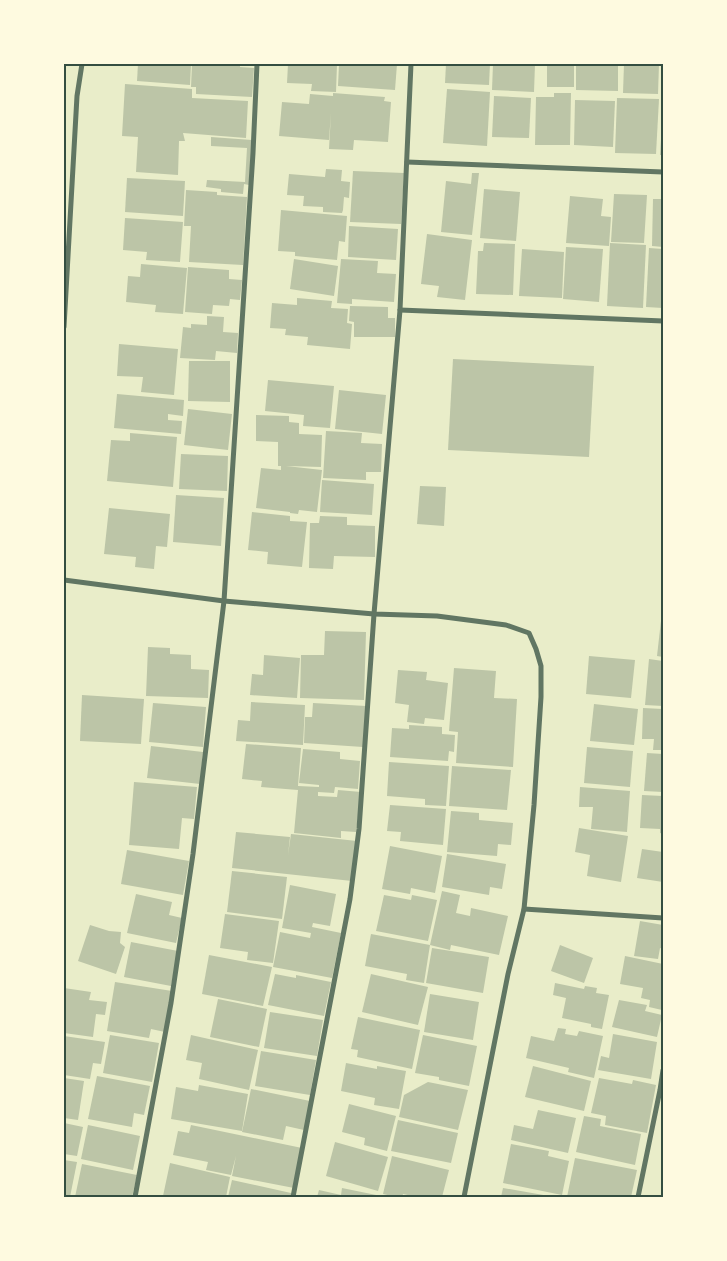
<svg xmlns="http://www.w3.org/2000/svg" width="727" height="1261" font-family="'PT Sans Narrow',sans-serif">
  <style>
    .building { fill: #bcc5a7 }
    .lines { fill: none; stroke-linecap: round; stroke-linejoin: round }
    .minor { stroke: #617663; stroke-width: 5 }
    .neatline { fill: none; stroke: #344e41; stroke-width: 2 }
  </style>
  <rect width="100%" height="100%" fill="#e9edc9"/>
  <g class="building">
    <path d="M138 64H191L190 85 137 81Z"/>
    <path d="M192 64H240V67L254 68 252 97 196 94V87H191Z"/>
    <path d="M288 64H337L336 92 311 91 312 84 287 83Z"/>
    <path d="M339 64H397L395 90 338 86Z"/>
    <path d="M446 64H490L489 85 445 83Z"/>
    <path d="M493 64H535L534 92 492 90Z"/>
    <rect x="547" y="64" width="27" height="23"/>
    <path d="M576 64H618V91L576 90Z"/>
    <path d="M624 64H659L658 94 623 93Z"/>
    <path d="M125 84 192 89V98L248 101 246 138 183 133 185 141H179L178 175 136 172 138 137 122 136Z"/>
    <path d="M447 89 490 92 487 146 443 143Z"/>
    <path d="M333 93 385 97 384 101 391 102 388 142 354 140 353 150 329 149 331 113 329 140 279 136 282 102 309 104 310 94 333 96Z"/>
    <path d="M554 93H571L570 145H535L536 97H554Z"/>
    <path d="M494 96 531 98 529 138 492 137Z"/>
    <path d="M617 98 659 99 656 154 615 153Z"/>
    <path d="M575 100 615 101 613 147 574 145Z"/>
    <path d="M662 124H663V155H660Z"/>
    <path d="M211 137 252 140 249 185 244 184 243 194 221 192V189L206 187 207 180 245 182 247 148 211 146Z"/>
    <path d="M326 169 342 170 341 181 350 182 349 198 344 197 343 210 342 213 323 212V207L303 206 304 196 287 195 289 174 325 177Z"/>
    <path d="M353 171 404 173 401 224 350 222Z"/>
    <path d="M472 173H479L472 235 441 232 446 181 471 184Z"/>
    <path d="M127 178 185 181 183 216 125 212Z"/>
    <path d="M484 189 520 192 516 241 480 238Z"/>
    <path d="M186 190 217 192V195L247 197 243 265 189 262 191 226H184Z"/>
    <path d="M614 194 647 195 644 243 611 242Z"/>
    <path d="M570 196 603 199 601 216 611 217 609 246 566 243Z"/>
    <path d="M653 199H663V247L652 246Z"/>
    <path d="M281 210 347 216 345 242 339 241 337 260 295 256V252L278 251Z"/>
    <path d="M125 218 183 222 180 262 146 260 147 252 123 250Z"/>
    <path d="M349 226 398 229 396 260 348 257Z"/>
    <path d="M427 234 472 240 465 300 437 297 439 286 421 284Z"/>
    <path d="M484 243 515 244 513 295 476 294 478 251H483Z"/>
    <path d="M610 243 646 245 643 308 607 306Z"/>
    <path d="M566 247 603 249 599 302 563 299Z"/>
    <path d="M649 248 663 249V308L646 307Z"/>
    <path d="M522 249 564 252 562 298 519 296Z"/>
    <path d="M294 259 338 266 334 296 290 289Z"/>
    <path d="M341 259 378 261 377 273 396 274 394 302 352 299V304L337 303Z"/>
    <path d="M141 264 187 268 183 314 155 312 156 305 126 302 128 276 140 277Z"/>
    <path d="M188 267 229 270V279L242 280 240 300 230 299 229 306 213 305 212 314 185 312Z"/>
    <path d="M297 298 332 301 331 308 348 309 347 323 352 324 350 349 307 345 308 337 285 335 286 329 270 328 272 303 297 305Z"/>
    <path d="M350 306 388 307V318H395V337H354V322L349 321Z"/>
    <path d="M207 316 224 317 223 332 238 333 237 353 216 351 215 360 180 358 183 327 191 328V324L207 325Z"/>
    <path d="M119 344 178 349 174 395 141 392 143 377 117 376Z"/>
    <path d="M453 359 594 366 589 457 448 450Z"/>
    <path d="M189 361H230V402L188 401Z"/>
    <path d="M268 380 334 386 330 428 303 426 304 415 265 411Z"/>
    <path d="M339 390 386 395 382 434 335 429Z"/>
    <path d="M117 394 184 400 183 416 168 414V420L182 421 181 434 114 428Z"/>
    <path d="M188 409 232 414 228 450 184 445Z"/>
    <path d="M256 415 289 416V422L299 423V434L322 435 321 467 286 466 322 470 317 512 299 510 298 514 290 513V512L256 508 261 468 281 470V466H278V442L256 441Z"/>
    <path d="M326 431 362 433 361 443 382 444 381 472H366V480L323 478Z"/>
    <path d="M130 433 177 437 173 487 107 481 111 440 130 441Z"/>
    <path d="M181 454 228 456 227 491 179 489Z"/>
    <path d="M322 480 374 484 372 515 320 512Z"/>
    <path d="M420 486 446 487 444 526 417 524Z"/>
    <path d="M176 495 224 498 221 546 173 542Z"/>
    <path d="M109 508 170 514 167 547 156 546 154 569 135 567 136 557 104 554Z"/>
    <path d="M252 512 290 516V521L307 522 302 567 267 564 268 552 248 550Z"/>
    <path d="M320 516 347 517V525L375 526V557L334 556 333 569 309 568 310 523H319Z"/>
    <path d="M662 612H663V657L657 656Z"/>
    <path d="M325 631 366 632 364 700 300 698 301 655H324Z"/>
    <path d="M148 647 170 648V654L191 655V669L209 670 208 698 146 696Z"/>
    <path d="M264 655 300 658 297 698 250 695 252 674 263 675Z"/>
    <path d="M589 656 635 660 631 698 586 694Z"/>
    <path d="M649 659 663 661V706L645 705Z"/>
    <path d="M454 668 496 671 494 698 517 699 513 767 456 763 458 732 449 731Z"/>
    <path d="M398 670 427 672 426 680 448 683 444 720 425 718 424 724 407 722 409 705 395 703Z"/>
    <path d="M82 695 144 699 141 744 80 741Z"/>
    <path d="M251 702 305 705 303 745 236 741 238 720 250 721Z"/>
    <path d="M153 703 206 707 203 747 149 742Z"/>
    <path d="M313 703 366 706 363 747 304 743 305 717H312Z"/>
    <path d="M594 704 638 709 634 745 590 741Z"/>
    <path d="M643 708 663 709V750H653L654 739H642Z"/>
    <path d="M409 725 442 727V734L455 735 454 752 449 751 448 761 390 757 392 728 409 729Z"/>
    <path d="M246 744 301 748 298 786 319 787V785L299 783 303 749 340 752V759L360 761 358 789 335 787 334 793 318 792V796L337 797 338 790 361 792 356 832 341 831V838L294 833 298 790 261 787 262 781 242 779Z"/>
    <path d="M151 746 203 752 200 784 147 778Z"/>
    <path d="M587 747 633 751 630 787 584 783Z"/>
    <path d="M647 753 663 754V792L644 791Z"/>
    <path d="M389 762 449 766 446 806 425 805V799L387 796Z"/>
    <path d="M452 766 511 770 507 810 449 806Z"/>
    <path d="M134 782 197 787 194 819 182 818 179 849 129 845Z"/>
    <path d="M580 787 630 791 627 832 591 829 593 807H579Z"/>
    <path d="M642 795 663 796V834L660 833V829L640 828Z"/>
    <path d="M390 805 446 809 443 845 400 841 401 832 387 831Z"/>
    <path d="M451 811 479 813V820L513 823 511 845 498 844 497 856 447 852Z"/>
    <path d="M579 828 628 836 621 882 587 876 590 855 575 852Z"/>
    <path d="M236 832 290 837 288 855 291 834 357 841 352 881 232 868Z"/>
    <path d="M390 846 442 856 435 893 411 888 410 894 382 889Z"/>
    <path d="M642 849 663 852V882L637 878Z"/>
    <path d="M127 850 189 861 183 895 121 884Z"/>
    <path d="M447 854 506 864 502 889 490 887 489 895 442 887Z"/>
    <path d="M232 871 287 877 282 919 227 912Z"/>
    <path d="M290 885 336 894 330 926 313 923 312 927 341 933 332 978 273 967 280 932 310 938 311 933 282 928Z"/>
    <path d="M442 891 460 895 456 913 470 916 471 908 508 916 499 955 451 945 450 950 430 945Z"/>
    <path d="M136 894 172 902 169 915 182 918 176 943 127 933Z"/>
    <path d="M384 895 411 900 412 895 437 900 428 941 376 931Z"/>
    <path d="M225 914 279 921 273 963 247 960 248 952 220 948Z"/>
    <path d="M640 921 663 925V949L660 948 658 959 634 956Z"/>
    <path d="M90 925 109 931 121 932 120 943 125 947 116 974 78 961Z"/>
    <path d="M371 934 430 945 424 983 406 980 407 974 365 966Z"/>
    <path d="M131 942 178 951 171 986 124 977Z"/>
    <path d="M560 945 593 958 584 983 551 971Z"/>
    <path d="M432 948 489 957 483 993 426 983Z"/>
    <path d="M209 955 272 967 263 1006 202 994Z"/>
    <path d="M625 956 663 964V1004L662 1010 649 1007 650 1000 641 998 643 988 620 984Z"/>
    <path d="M275 974 296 978V975L331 982 324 1016 268 1005Z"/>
    <path d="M371 974 428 987 418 1025 362 1012Z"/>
    <path d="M115 982 172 991 165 1032 151 1029 149 1038 107 1031Z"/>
    <path d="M555 983 584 989 585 986 597 988 596 993 609 995 602 1029 591 1027V1024L562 1018 566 998 553 995Z"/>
    <path d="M64 988 91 992 89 1000 107 1002 105 1015 96 1014 93 1037 64 1033Z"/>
    <path d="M430 994 479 1002 473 1040 424 1032Z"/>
    <path d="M218 999 267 1009 259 1047 210 1037Z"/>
    <path d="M619 1000 647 1005 645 1011 662 1015 657 1037 612 1027Z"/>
    <path d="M270 1012 323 1020 317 1056 264 1048Z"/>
    <path d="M358 1017 420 1030 412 1069 357 1057 358 1050 351 1049Z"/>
    <path d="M558 1028 566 1029 565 1034 577 1036 579 1031 603 1036 594 1078 568 1072 569 1068 526 1058 531 1036 554 1041Z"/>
    <path d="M613 1034 657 1042 651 1079 598 1070 601 1056 609 1058Z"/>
    <path d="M110 1035 159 1043 152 1082 103 1073Z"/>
    <path d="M191 1035 258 1050 249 1090 199 1079 202 1063 186 1060Z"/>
    <path d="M423 1035 477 1046 469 1086 439 1080V1077L415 1073Z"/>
    <path d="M64 1036 105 1042 101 1064 93 1063 90 1079 64 1075Z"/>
    <path d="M261 1051 316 1060 310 1095 255 1086Z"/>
    <path d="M346 1063 377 1069V1066L406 1071 399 1109 374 1105 375 1098 341 1091Z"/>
    <path d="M533 1066 591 1081 584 1111 525 1097Z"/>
    <path d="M97 1076 150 1086 144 1115 134 1113 132 1127 88 1119Z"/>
    <path d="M64 1078 84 1081 78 1120 64 1118Z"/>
    <path d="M599 1078 632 1084 633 1080 656 1085 647 1133 605 1125 606 1116 591 1113Z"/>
    <path d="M428 1082 468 1090 458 1130 399 1117 404 1095Z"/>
    <path d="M199 1085 248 1094 242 1131 171 1119 176 1087 198 1091Z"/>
    <path d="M251 1089 310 1101 304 1130 286 1126 283 1140 242 1132Z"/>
    <path d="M349 1104 396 1116 387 1151 364 1145 365 1138 342 1132Z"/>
    <path d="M538 1110 576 1118 568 1153 511 1140 514 1125 533 1129Z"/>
    <path d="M584 1116 601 1119 600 1126 641 1134 635 1165 576 1152Z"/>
    <path d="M398 1120 458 1133 451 1163 391 1151Z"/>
    <path d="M64 1123 83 1127 77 1156 64 1154Z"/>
    <path d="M88 1125 140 1136 133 1170 81 1159Z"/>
    <path d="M191 1125 302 1148 294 1188 232 1176 236 1156 231 1175 206 1170 208 1162 173 1155 178 1131 189 1133Z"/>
    <path d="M335 1142 388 1157 378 1191 326 1176Z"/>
    <path d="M511 1144 549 1151 548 1156 569 1161 562 1195 503 1183Z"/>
    <path d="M392 1156 449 1170 442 1197H417L403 1194 402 1197H396L383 1194Z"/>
    <path d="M575 1158 637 1170 631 1197H567Z"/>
    <path d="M64 1160 77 1162 70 1197H64Z"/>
    <path d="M170 1163 230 1177 226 1197H169L163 1196Z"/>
    <path d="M82 1164 137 1175 132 1197H75Z"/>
    <path d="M232 1180 291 1193V1197H228Z"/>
    <path d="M342 1188 381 1196V1197H317L319 1190 341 1195Z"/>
    <path d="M503 1188 549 1196V1197H501Z"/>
  </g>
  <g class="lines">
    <g class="minor">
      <path d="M407 162 663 172"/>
      <path d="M400 310 663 321"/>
      <path d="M64 327 77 96 82 64"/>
      <path d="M64 580 224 601 374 614 437 616 506 625 529 633 536 649 541 666V697L534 805 524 909 508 974 464 1197"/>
      <path d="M524 909 663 918"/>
      <path d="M135 1197 171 1003 193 854 224 601 253 153 257 64"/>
      <path d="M293 1197 350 899 359 829 374 614 400 310 411 64"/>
      <path d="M638 1197 660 1090 663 1070"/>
    </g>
  </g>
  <rect width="727" height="1261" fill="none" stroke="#fefae0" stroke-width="130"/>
  <rect x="65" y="65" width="597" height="1131" class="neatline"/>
</svg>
